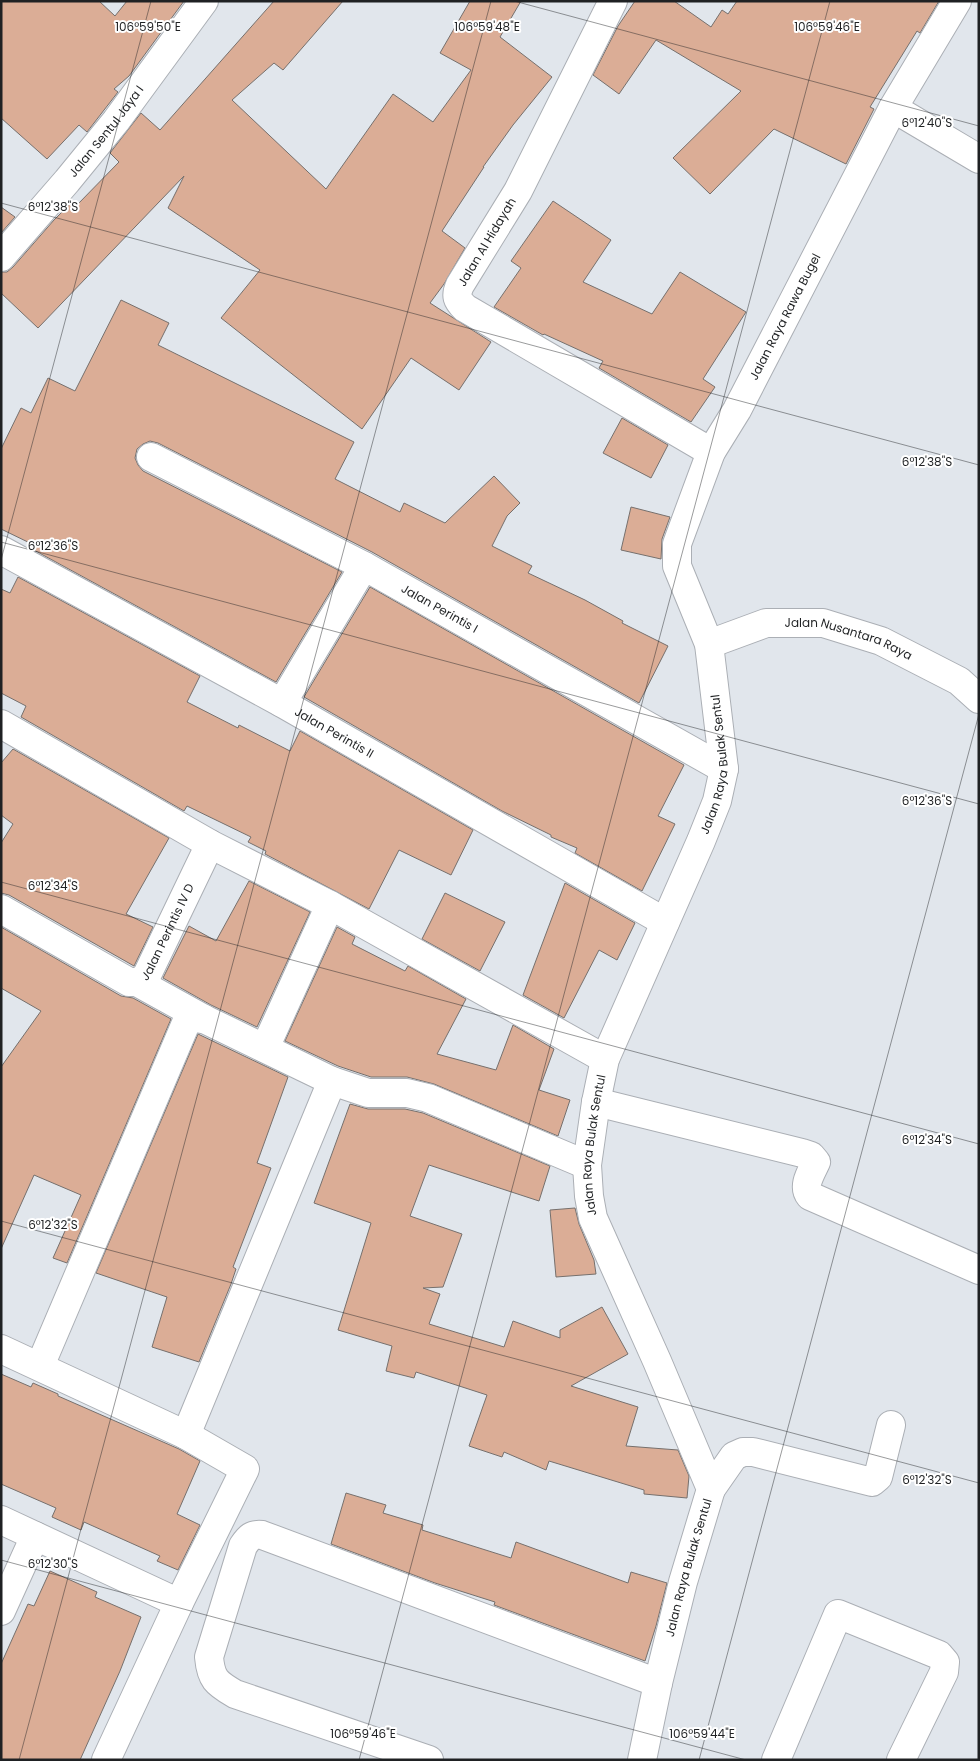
<svg xmlns="http://www.w3.org/2000/svg" width="980" height="1761" font-family="Poppins,sans-serif">
  <style>
    .building { fill: #dbad96; stroke: #76706d }
    .lines { fill: none; stroke-linecap: round; stroke-linejoin: round }
    .minor-casing { stroke: #abafb5; stroke-width: 30 }
    .minor { stroke: #fff; stroke-width: 28 }
    .ticks { fill: none; stroke: #1f2123; stroke-width: 1; stroke-opacity: 0.45 }
    .labels { text-anchor: middle; stroke-width: 4; stroke-linejoin: round; paint-order: stroke }
    .street-label { font-size: 12px; fill: #1f2123; stroke: #fff }
    .ticks-label { font-size: 12px; text-anchor: middle; fill: #1f2123; stroke: #fff; stroke-width: 4; stroke-linejoin: round; paint-order: stroke }
  </style>
  <rect width="100%" height="100%" fill="#e1e6ec"/>
  <g class="building">
    <path d="M1 1H99L115 16 127 1H184L129 76 114 89 118 92 87 132 79 125 47 159 1 118Z"/>
    <path d="M274 1H343L283 70 274 63 232 100 326 189 393 94 433 122 471 70 440 53 470 1H521L500 37 552 77 513 125 483 167H484L442 231 465 248 444 284 430 303 491 342 459 390 411 358 362 429 221 318 260 270 168 208 184 176 38 328 1 293V272H7L13 267 54 220 73 201 77 205 119 162 110 153 141 113 160 130Z"/>
    <path d="M635 1H674L711 27 722 10 728 14 737 1H939L920 33 917 31 870 107 874 109 846 164 774 129 710 194 673 158 741 91 656 40 619 94 593 75 618 26Z"/>
    <path d="M553 201 611 240 583 282 652 314 680 272 746 312 703 379 715 387 691 422 599 368 603 361 544 334 543 335 494 307 521 268 511 261Z"/>
    <path d="M1 207 15 217 1 233Z"/>
    <path d="M121 300 169 323 158 345 354 442 335 479 400 512 404 503 445 523 494 476 520 503 507 516 492 546 532 566 528 573 585 600 623 621 622 623 668 646 639 703 372 552 158 443 150 441 143 444 137 449 135 458 138 465 143 471 342 572 276 682 32 549 34 545 1 529V449L21 408 31 413 48 378 75 391Z"/>
    <path d="M622 418 668 445 651 478 603 453Z"/>
    <path d="M631 507 670 517 662 539 661 559 621 550Z"/>
    <path d="M18 577 200 676 187 702 238 728 239 725 290 751 300 731 473 830 451 875 399 850 369 909 265 854 266 851 248 842 251 837 187 806 184 811 21 717 26 706 1 693V589L10 593Z"/>
    <path d="M370 587 684 765 658 816 675 824 642 891 575 853 577 848 551 837V835L502 811 304 697Z"/>
    <path d="M13 749 169 838 126 914 153 927 134 966 9 895 1 893V843L13 824 1 815V763Z"/>
    <path d="M249 881 310 912 257 1027 211 1005 163 978 189 926 216 941Z"/>
    <path d="M565 883 635 923 617 960 599 950 564 1018 523 995Z"/>
    <path d="M445 893 505 922 480 971 422 939Z"/>
    <path d="M1 927 121 996 133 998 171 1019 67 1263 53 1258 81 1195 34 1175 1 1249V1067L41 1011 1 988Z"/>
    <path d="M337 927 355 937 352 944 405 971 408 966 466 999 437 1054 496 1070 513 1025 554 1049 539 1090 570 1100 558 1136 434 1084 407 1077H371L338 1066 285 1041Z"/>
    <path d="M198 1034 288 1077 257 1163 271 1168 233 1267 236 1269 231 1284 199 1362 152 1347 167 1297 96 1273Z"/>
    <path d="M350 1104 368 1109H405L423 1113 550 1166 539 1201 429 1165 410 1216 462 1234 443 1287 423 1288 440 1294 429 1324 504 1347 513 1321 560 1338V1330L602 1307 628 1354 571 1386 638 1407 626 1446 678 1450 689 1476 687 1498 644 1494V1490L549 1461 546 1470 504 1452 502 1457 469 1446 487 1395 416 1372 414 1378 386 1371 392 1346 338 1330 371 1223 314 1203Z"/>
    <path d="M575 1208 579 1224 594 1260 596 1274 556 1277 550 1210Z"/>
    <path d="M1 1374 31 1387 33 1383 58 1394V1396L179 1449 200 1461 177 1514 200 1525 178 1570 157 1561 160 1556 84 1522 81 1530 52 1517 56 1508 1 1484Z"/>
    <path d="M346 1493 386 1505 383 1513 423 1525 422 1530 511 1558 516 1542 628 1583 631 1572 667 1583 656 1626 645 1661 494 1605 495 1602 435 1583 331 1544Z"/>
    <path d="M50 1571 97 1592 95 1597 141 1617 120 1671 80 1760H1V1664L28 1604 34 1606Z"/>
  </g>
  <g class="lines">
    <g class="minor-casing">
      <g id="minor">
        <path d="M613 1 518 191 460 285C455 296 457 300 465 308L711 452"/>
        <path d="M893 108 979 159"/>
        <path id="s1" d="M1 257 67 181 116 121 204 1"/>
        <path id="s2" d="M151 457 364 566 724 769"/>
        <path id="s3" d="M1 550 282 703 665 922"/>
        <path id="s4" d="M709 644 766 623H823L881 641 959 681 979 699"/>
        <path d="M282 703 364 566"/>
        <path d="M1 724 210 844 330 905 605 1059"/>
        <path id="s5" d="M1 909 129 982H140L147 975 210 844"/>
        <path d="M137 982 204 1019 332 1081 368 1093H407L428 1098 587 1165"/>
        <path d="M265 1048 330 905"/>
        <path d="M596 1102 802 1153 811 1156 816 1162C811 1173 802 1186 810 1196L979 1270"/>
        <path d="M1 1349 186 1435 245 1469 179 1603 106 1760"/>
        <path d="M40 1366 186 1023 193 1018 204 1019"/>
        <path d="M186 1435 332 1081"/>
        <path d="M711 1489 734 1456 743 1452H753L872 1482 878 1477 891 1425"/>
        <path d="M1 1520 179 1603"/>
        <path d="M1 1611 35 1536"/>
        <path d="M429 1760 235 1694C216 1683 211 1679 209 1657L243 1546C249 1537 252 1534 262 1535L658 1683"/>
        <path id="s6" d="M642 1760 658 1683 683 1582 711 1489 657 1361 593 1218 589 1196 587 1165 596 1102 605 1059 701 841 717 801 724 769 709 644 677 566V544L711 452 737 410 893 108 957 1"/>
        <path d="M776 1760 838 1614 939 1655 945 1662 944 1672 901 1760"/>
      </g>
    </g>
    <use href="#minor" class="minor"/>
  </g>
  <path class="ticks" d="M514 1 979 126M1 203 979 465M1 542 979 804M1 560 151 1M1 882 979 1144M1 1221 979 1483M1 1560 746 1760M19 1760 491 1M359 1760 830 1M699 1760 979 714"/>
  <g class="labels">
    <g class="street-label">
      <text dy="4" stroke="none"><textPath href="#s1" startOffset="164">Jalan Sentul Jaya I</textPath></text>
      <text transform="translate(487 242) rotate(-59)" y="4">Jalan Al Hidayah</text>
      <text dy="4" stroke="none"><textPath href="#s6" startOffset="1535">Jalan Raya Rawa Bugel</textPath></text>
      <text dy="4" stroke="none"><textPath href="#s2" startOffset="326">Jalan Perintis I</textPath></text>
      <text dy="4" stroke="none"><textPath href="#s4" startOffset="146">Jalan Nusantara Raya</textPath></text>
      <text dy="4" stroke="none"><textPath href="#s3" startOffset="380">Jalan Perintis II</textPath></text>
      <text dy="4" stroke="none"><textPath href="#s6" startOffset="1054">Jalan Raya Bulak Sentul</textPath></text>
      <text dy="4" stroke="none"><textPath href="#s5" startOffset="216">Jalan Perintis IV D</textPath></text>
      <text dy="4" stroke="none"><textPath href="#s6" startOffset="649">Jalan Raya Bulak Sentul</textPath></text>
      <text dy="4" stroke="none"><textPath href="#s6" startOffset="198">Jalan Raya Bulak Sentul</textPath></text>
    </g>
  </g>
  <g class="ticks-label">
    <text x="148" y="31">106°59'50"E</text>
    <text x="487" y="31">106°59'48"E</text>
    <text x="827" y="31">106°59'46"E</text>
    <text x="927" y="127">6°12'40"S</text>
    <text x="53" y="211">6°12'38"S</text>
    <text x="927" y="466">6°12'38"S</text>
    <text x="53" y="550">6°12'36"S</text>
    <text x="927" y="805">6°12'36"S</text>
    <text x="53" y="890">6°12'34"S</text>
    <text x="927" y="1144">6°12'34"S</text>
    <text x="53" y="1229">6°12'32"S</text>
    <text x="927" y="1484">6°12'32"S</text>
    <text x="53" y="1568">6°12'30"S</text>
    <text x="363" y="1738">106°59'46"E</text>
    <text x="702" y="1738">106°59'44"E</text>
  </g>
  <rect width="980" height="1761" fill="none" stroke="#1f2123" stroke-width="5"/>
</svg>
